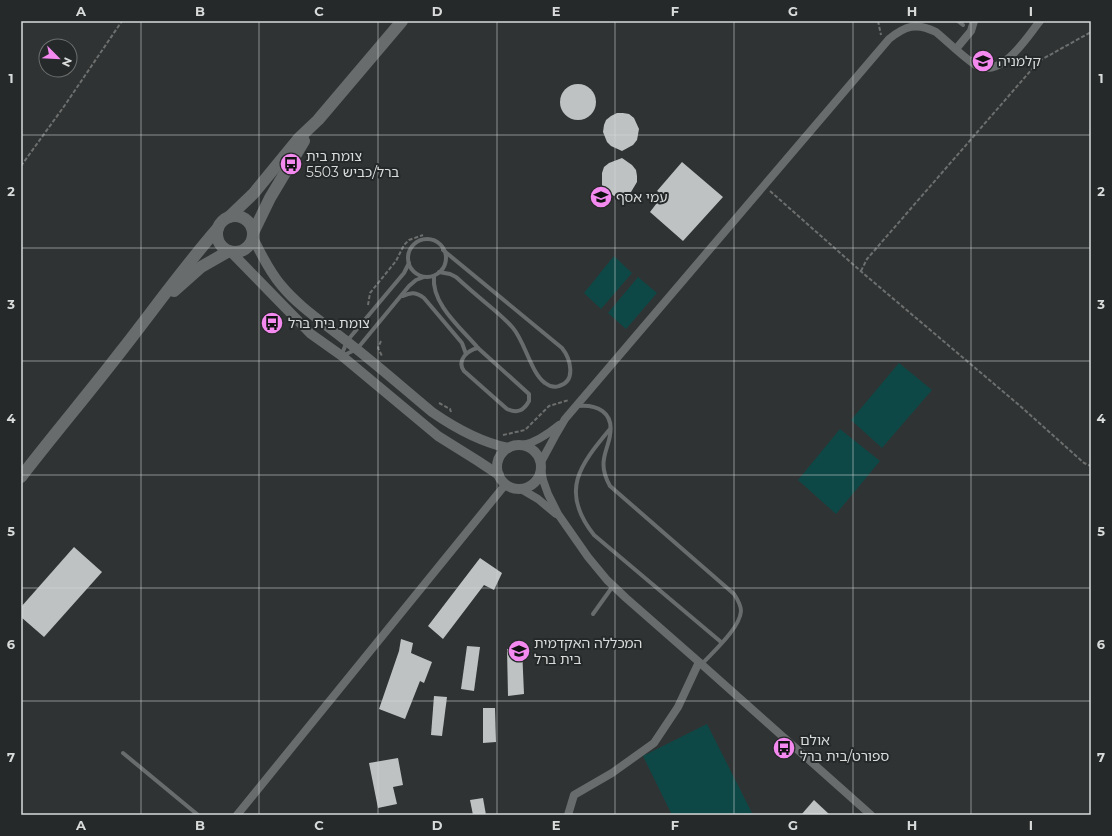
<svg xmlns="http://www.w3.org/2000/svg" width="1112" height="836" font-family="Montserrat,'Noto Sans Hebrew',sans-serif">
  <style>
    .green { fill: #0d4847 }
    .building { fill: #bec2c2 }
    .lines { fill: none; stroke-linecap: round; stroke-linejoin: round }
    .path { stroke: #6d6f6f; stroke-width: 2; stroke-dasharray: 4 2; stroke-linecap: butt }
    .service { stroke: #686c6c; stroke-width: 4 }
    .minor { stroke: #686c6c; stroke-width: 8 }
    .tertiary { stroke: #686c6c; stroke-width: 10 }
    .secondary { stroke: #686c6c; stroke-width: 12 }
    .grid { fill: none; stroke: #d9dbdb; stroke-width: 1; stroke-opacity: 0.55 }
    .labels { text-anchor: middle; stroke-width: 4; stroke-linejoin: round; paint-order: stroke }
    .poi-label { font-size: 14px; fill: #d9dbdb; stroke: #262929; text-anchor: start }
    .neatline { fill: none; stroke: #d9dbdb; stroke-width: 1.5 }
    .grid-label { font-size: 13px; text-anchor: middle; font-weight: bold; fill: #d9dbdb }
  </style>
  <rect width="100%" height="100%" fill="#303333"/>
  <g class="green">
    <path d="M614 256 632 273 601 309 584 293Z"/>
    <path d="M638 277 657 293 626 329 608 313Z"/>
    <path d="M899 363 932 390 882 448 851 420Z"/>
    <path d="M840 429 880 461 836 514 798 480Z"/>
    <path d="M707 724 753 815H672L643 756Z"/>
  </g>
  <g class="building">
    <circle cx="578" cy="102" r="18"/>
    <path d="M617 113H623L629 114 634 118 639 129 637 140 633 145 622 151 611 146 607 142 603 132 604 125 606 120 611 116Z"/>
    <path d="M622 158 632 165 636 170 637 176V182L631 192 626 195 614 196 605 190 602 185V173L604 167 609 163Z"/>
    <path d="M682 162 723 197 683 241 650 212 663 195 657 191Z"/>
    <path d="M74 547 102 572 44 637 21 617V607Z"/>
    <path d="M480 558 502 573 494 590 484 585 443 639 428 626Z"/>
    <path d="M401 639 413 643 411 653 432 662 424 683 420 681 405 719 379 709 399 651Z"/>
    <path d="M467 646 480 647 474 691 461 689Z"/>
    <path d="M522 648 524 694 508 696 507 649Z"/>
    <path d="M434 696 447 697 442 736 431 735Z"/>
    <path d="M483 708H495L496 742 483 743Z"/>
    <path d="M398 758 403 785 393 787 397 804 378 808 369 763Z"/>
    <path d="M483 798 486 815H473L470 800Z"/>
    <path d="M814 800 830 815H801Z"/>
  </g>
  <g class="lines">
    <g class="path">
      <path d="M878 21 881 35"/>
      <path d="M21 166 65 105 122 21"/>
      <path d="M770 191 864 274 1019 405 1084 463 1091 466"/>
      <path d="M861 271 867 259 1039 61 1091 32"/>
      <path d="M368 305 370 293 396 261 404 245 409 240 423 235"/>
      <path d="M343 325 352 323"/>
      <path d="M381 341 378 348 382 356"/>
      <path d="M439 403 450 409 451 412"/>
      <path d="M503 435 525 430 549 406 569 400"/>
    </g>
    <g class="service">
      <path d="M958 21 963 25"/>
      <circle cx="427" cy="258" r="19"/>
      <path d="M439 272 450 274 456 277C468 288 481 299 493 309 500 315 507 321 513 328 525 342 531 373 545 383 549 386 554 388 559 386 577 381 570 358 562 348L443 250"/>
      <path d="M434 276C431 304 461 328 478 348"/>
      <path d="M403 296C411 292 416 292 424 298L462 343 466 354"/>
      <path d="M478 348 529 394V401C524 410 518 414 507 409L464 371C456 360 468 350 478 348Z"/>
      <path d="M342 354 347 341 404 273 409 263"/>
      <path d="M342 356 357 349 409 286 416 280 424 277"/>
      <path d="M577 406C597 404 614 412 610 435 609 443 605 451 604 459 602 469 605 477 610 486L734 594C738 600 741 605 741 611 740 628 713 652 702 664"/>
      <path d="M610 429C580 465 559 491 594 535L721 642"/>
      <path d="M593 614 613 586"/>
      <path d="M123 753 198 815"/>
    </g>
    <g class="minor">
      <path d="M956 49 971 31 974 21"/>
      <path d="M523 445C537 442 548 434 559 425"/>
      <path d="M541 462 555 436 565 419 889 39C905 26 916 22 936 32 948 42 961 55 974 64 1001 81 1026 38 1040 21"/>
      <path d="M541 469 543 480 548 494 558 514 588 557 607 580 626 598 699 662 871 815"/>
      <path d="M521 489 538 499 556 514"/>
      <path d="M237 815 505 485"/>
      <path d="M568 815 574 795 612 773 654 743 678 707 699 662"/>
    </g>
    <g class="tertiary">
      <path d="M253 238C261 254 269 271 281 285 299 307 324 323 345 340 375 363 403 388 432 412 455 428 481 442 508 448"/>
      <path d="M232 253 311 334 342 356 438 436 478 461 499 475"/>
      <circle cx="519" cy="467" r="22"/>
    </g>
    <g class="secondary">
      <circle cx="235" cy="234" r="18"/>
      <path d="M229 217 254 193 299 138 318 120 402 21"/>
      <path d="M253 233 270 198 304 141"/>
      <path d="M174 291 201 267 229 251"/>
      <path d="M21 477C54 434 89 393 122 350 154 309 184 267 218 228"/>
    </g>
  </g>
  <path class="grid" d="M141 21V815M259 21V815M378 21V815M497 21V815M615 21V815M734 21V815M853 21V815M971 21V815M21 135H1091M21 248H1091M21 361H1091M21 475H1091M21 588H1091M21 701H1091"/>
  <defs>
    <g id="university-disc" transform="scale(1.15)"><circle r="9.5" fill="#f489f0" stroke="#262929"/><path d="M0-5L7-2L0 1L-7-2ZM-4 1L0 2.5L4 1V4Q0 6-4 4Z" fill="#111"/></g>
    <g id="bus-disc" transform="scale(1.15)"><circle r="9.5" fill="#f489f0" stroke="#262929"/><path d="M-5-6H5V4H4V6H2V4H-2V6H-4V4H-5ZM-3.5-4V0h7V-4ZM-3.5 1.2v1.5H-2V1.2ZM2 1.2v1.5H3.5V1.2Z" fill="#111"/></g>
    <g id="school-disc" transform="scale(1.15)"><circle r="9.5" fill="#f489f0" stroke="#262929"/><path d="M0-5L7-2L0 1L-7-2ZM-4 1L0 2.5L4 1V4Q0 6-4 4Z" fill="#111"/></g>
  </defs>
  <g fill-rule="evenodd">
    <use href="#university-disc" x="983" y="61"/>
    <use href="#bus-disc" x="291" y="164"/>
    <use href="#school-disc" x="601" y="197"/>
    <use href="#bus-disc" x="272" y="323"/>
    <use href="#university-disc" x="519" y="651"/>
    <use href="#bus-disc" x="784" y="748"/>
  </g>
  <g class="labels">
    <g class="poi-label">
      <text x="998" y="66">קלמניה</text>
      <text x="306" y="161">צומת בית<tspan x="306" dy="16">ברל/כביש 5503</tspan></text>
      <text x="616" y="202">עמי אסף</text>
      <text x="288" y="328">צומת בית ברל</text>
      <text x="534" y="648">המכללה האקדמית<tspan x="534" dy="16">בית ברל</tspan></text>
      <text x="800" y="745">אולם<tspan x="800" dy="16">ספורט/בית ברל</tspan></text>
    </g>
  </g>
  <rect width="1112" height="836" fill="none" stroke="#262929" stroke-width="44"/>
  <g transform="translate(58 58) rotate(114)"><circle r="19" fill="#262929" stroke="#6e7070"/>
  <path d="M0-3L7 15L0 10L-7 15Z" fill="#f489f0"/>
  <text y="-6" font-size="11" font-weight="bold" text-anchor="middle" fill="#d9dbdb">N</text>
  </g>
  <rect x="22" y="22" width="1068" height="792" class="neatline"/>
  <g class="grid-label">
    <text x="81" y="16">A</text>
    <text x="200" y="16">B</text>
    <text x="319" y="16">C</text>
    <text x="437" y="16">D</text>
    <text x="556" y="16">E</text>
    <text x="675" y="16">F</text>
    <text x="793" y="16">G</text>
    <text x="912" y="16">H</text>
    <text x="1031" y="16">I</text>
    <text x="11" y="83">1</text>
    <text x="1101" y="83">1</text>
    <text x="11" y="196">2</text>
    <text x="1101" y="196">2</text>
    <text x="11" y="309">3</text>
    <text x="1101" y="309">3</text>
    <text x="11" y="423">4</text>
    <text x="1101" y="423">4</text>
    <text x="11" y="536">5</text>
    <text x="1101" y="536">5</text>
    <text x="11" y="649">6</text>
    <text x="1101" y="649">6</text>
    <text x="11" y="762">7</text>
    <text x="1101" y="762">7</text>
    <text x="81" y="830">A</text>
    <text x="200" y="830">B</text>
    <text x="319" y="830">C</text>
    <text x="437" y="830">D</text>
    <text x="556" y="830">E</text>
    <text x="675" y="830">F</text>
    <text x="793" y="830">G</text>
    <text x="912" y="830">H</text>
    <text x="1031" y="830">I</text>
  </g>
</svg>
